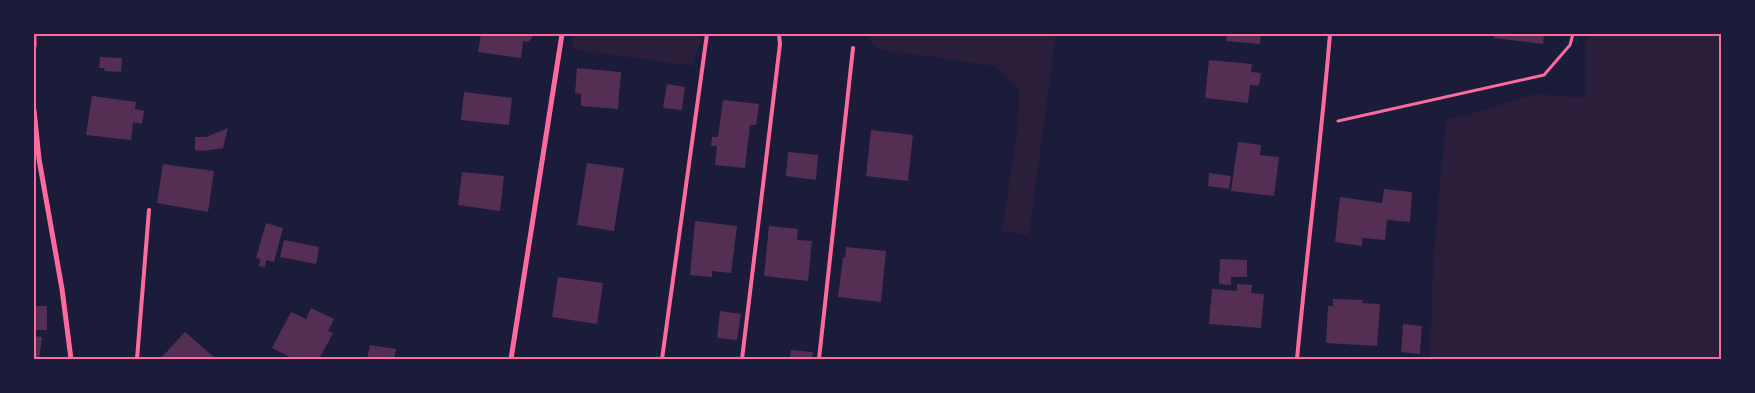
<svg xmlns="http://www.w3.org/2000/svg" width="1755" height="393" font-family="Arial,sans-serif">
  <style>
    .green { fill: #2a1e3b }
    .building { fill: #542f53 }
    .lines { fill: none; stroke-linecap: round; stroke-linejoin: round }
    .path { stroke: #ff6b9d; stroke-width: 3 }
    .service { stroke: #ff6b9d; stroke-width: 4 }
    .minor { stroke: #ff6b9d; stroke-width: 5 }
    .neatline { fill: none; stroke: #ff6b9d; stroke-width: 2 }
  </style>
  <rect width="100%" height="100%" fill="#1b1b3a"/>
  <g class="green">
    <path d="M574 34H703L692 66 572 49Z"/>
    <path d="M867 34H1056L1029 235 1002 231 1018 126 1019 90 995 66 877 49Z"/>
    <path d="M1586 34H1721V359H1430L1433 264 1446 118 1464 116 1535 94 1586 98Z"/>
  </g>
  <g class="building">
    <path d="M481 34H533L532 38 528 42 523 41 521 58 478 52Z"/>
    <path d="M1227 34H1261L1260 44 1226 41Z"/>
    <path d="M1495 34H1544L1543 44 1494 38Z"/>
    <path d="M100 57 122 58 121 72 104 71 105 68H99Z"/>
    <path d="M1209 60 1252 64 1251 72 1261 73 1259 86 1250 85 1248 103 1205 98Z"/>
    <path d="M577 68 621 72 618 109 581 106V94L575 93Z"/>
    <path d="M667 84 685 87 682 110 663 108Z"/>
    <path d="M464 92 512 98 509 125 461 120Z"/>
    <path d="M92 96 136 102 135 109 144 111 142 124 133 122 131 140 86 135Z"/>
    <path d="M723 100 759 104 756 125H750L745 168 715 165 717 146H711L712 137H718Z"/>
    <path d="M228 128 223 148 204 151 195 150V137H206Z"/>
    <path d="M871 130 913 135 908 181 866 176Z"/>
    <path d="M1238 142 1261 145 1260 155 1279 157 1274 196 1231 191Z"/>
    <path d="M788 152 818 155 816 180 786 176Z"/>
    <path d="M587 163 624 168 614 231 577 225Z"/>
    <path d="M163 164 214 171 208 212 157 203Z"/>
    <path d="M462 172 504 176 500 211 458 205Z"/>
    <path d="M1209 173 1231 176 1229 189 1208 186Z"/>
    <path d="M1384 189 1412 192 1410 222 1387 220 1385 240 1362 238V246L1335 242 1340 197 1382 203Z"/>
    <path d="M695 221 737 226 731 273 712 271V277L690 275Z"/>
    <path d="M266 223 283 228 274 262 266 260 265 267 259 266 260 259 256 258Z"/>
    <path d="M769 226 798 229 797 240 812 241 808 281 764 276Z"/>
    <path d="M284 240 319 247 316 264 280 257Z"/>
    <path d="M846 247 886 251 881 302 838 297 843 257 845 258Z"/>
    <path d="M1220 259 1247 260V277H1231V285L1219 284Z"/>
    <path d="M558 277 603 283 597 324 552 317Z"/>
    <path d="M1237 284 1252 285 1251 293 1264 294 1261 328 1209 324 1212 289 1237 291Z"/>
    <path d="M1333 299 1363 300 1362 303 1380 304 1377 346 1326 343 1328 306H1333Z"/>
    <rect x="34" y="306" width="13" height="24"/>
    <path d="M311 308 334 319 328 331 333 333 319 359H294L272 348 291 312 306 319Z"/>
    <path d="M720 311 741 314 737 340 717 338Z"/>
    <path d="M1403 324 1422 326 1420 354 1401 352Z"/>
    <path d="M185 332 216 359H160Z"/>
    <path d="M34 336 42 337 39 359H34Z"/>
    <path d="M370 345 396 349 394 359H367Z"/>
    <path d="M791 350 813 352 812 359H790Z"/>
  </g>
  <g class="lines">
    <path class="path" d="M1338 121 1544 75 1570 45 1573 34"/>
    <g class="service">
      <path d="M137 359 149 210"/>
      <path d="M662 359 707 34"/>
      <path d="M742 359 780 44 779 34"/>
      <path d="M819 359 853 48"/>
      <path d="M1297 359C1307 251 1321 142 1330 34"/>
    </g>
    <g class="minor">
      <path d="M34 46V34"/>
      <path d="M34 110 39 159 62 289 71 359"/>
      <path d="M511 359 562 34"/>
    </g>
  </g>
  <rect width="1755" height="393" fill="none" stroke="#1b1b3a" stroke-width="70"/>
  <rect x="35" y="35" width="1685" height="323" class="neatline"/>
</svg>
